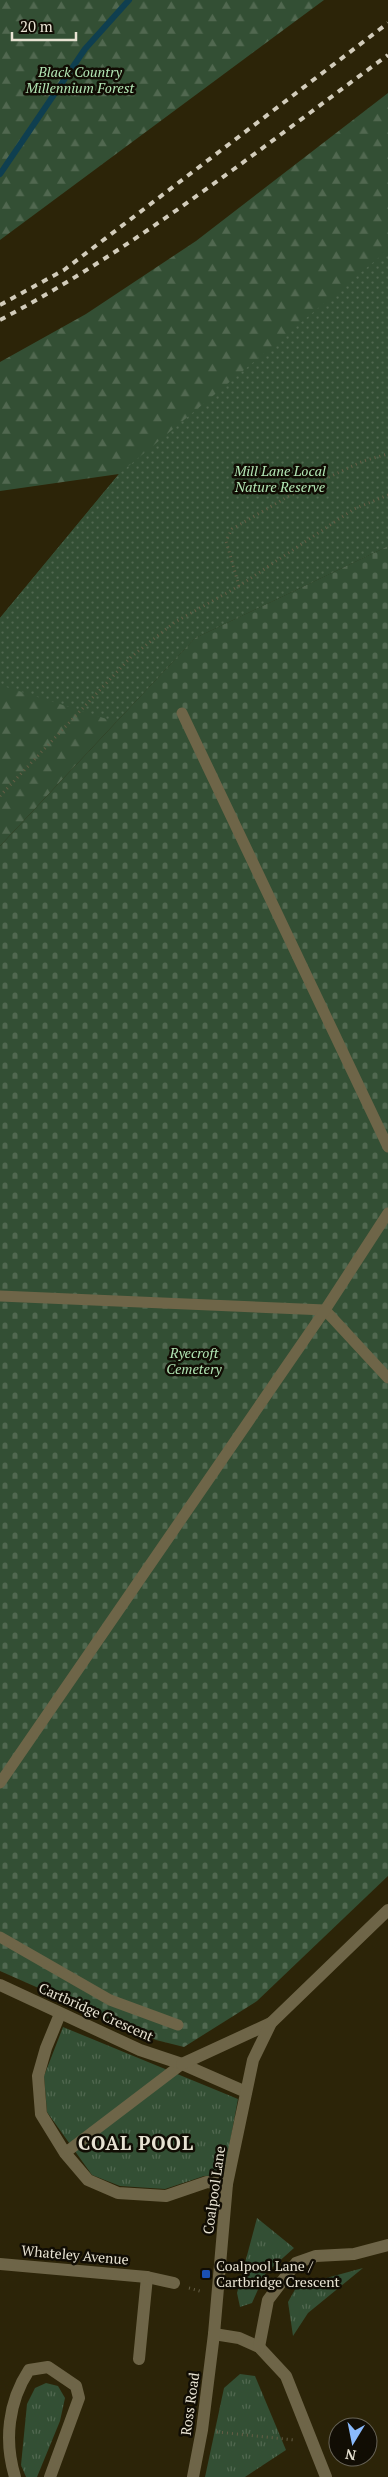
<svg xmlns="http://www.w3.org/2000/svg" width="388" height="2477" font-family="'PT Serif',serif">
  <style>
    .grass { fill: url(#grass-tufts) }
    .forest { fill: url(#forest-firs) }
    .cemetery { fill: url(#cemetery-stones) }
    .park { fill: url(#park-dots) }
    .lines { fill: none; stroke-linecap: round; stroke-linejoin: round }
    .stream { stroke: #0f3f50; stroke-width: 6 }
    .path { stroke: #655e46; stroke-width: 3; stroke-dasharray: 1 4; stroke-linecap: butt }
    .lane { stroke: #6e6548; stroke-width: 11 }
    .street { stroke: #6e6548; stroke-width: 12 }
    .secondary { stroke: #6e6548; stroke-width: 12 }
    .rail { stroke: #d2ccbb; stroke-width: 4; stroke-dasharray: 6 6; stroke-linecap: butt }
    .transit-dot { fill: #1a4fb4; stroke: #110d04; stroke-width: 2 }
    .labels { text-anchor: middle; stroke-width: 5; stroke-linejoin: round; paint-order: stroke }
    .park-label { font-size: 14px; font-style: italic; fill: #b2e6b4; stroke: #110d04 }
    .street-label { font-size: 14px; fill: #e8e3d3; stroke: #110d04 }
    .poi-label { font-size: 14px; fill: #e8e3d3; stroke: #110d04; text-anchor: start }
    .district-label { font-size: 19px; font-weight: bold; letter-spacing: 1px; fill: #e8e3d3; stroke: #110d04 }
  </style>
  <defs>
    <pattern id="grass-tufts" width="24" height="20" patternUnits="userSpaceOnUse" patternTransform="scale(1.25)"><rect width="24" height="20" fill="#334f34"/><path d="M3 7l-1-3M5 7V3M7 7l1-3M15 17l-1-3M17 17v-4M19 17l1-3" fill="none" stroke="#516850"/></pattern>
    <pattern id="forest-firs" width="22" height="20" patternUnits="userSpaceOnUse" patternTransform="scale(1.25)"><rect width="22" height="20" fill="#334f34"/><path d="M5 1l3.5 6h-7zM16 11l3.5 6h-7z" fill="#516850"/></pattern>
    <pattern id="cemetery-stones" width="16" height="16" patternUnits="userSpaceOnUse" patternTransform="scale(1.25)"><rect width="16" height="16" fill="#334f34"/><path d="M2 7V4a2 2 0 0 1 4 0v3zM10 15v-3a2 2 0 0 1 4 0v3z" fill="#516850"/></pattern>
    <pattern id="park-dots" width="8" height="8" patternUnits="userSpaceOnUse" patternTransform="scale(1.25)"><rect width="8" height="8" fill="#334f34"/><path d="M2 2h.1M6 6h.1" fill="none" stroke="#516850" stroke-width="1.8" stroke-linecap="round"/></pattern>
  </defs>
  <rect width="100%" height="100%" fill="#2c2408"/>
  <g class="grass">
    <path d="M63 2027 238 2099 224 2175 204 2176 165 2189 120 2186 92 2175 47 2112 44 2076Z"/>
    <path d="M257 2218 294 2248 265 2274 252 2303 240 2307 237 2293Z"/>
    <path d="M363 2268 308 2313 293 2336 288 2302 297 2286Z"/>
    <path d="M240 2374 255 2376 286 2450 245 2477H205L224 2388Z"/>
    <path d="M46 2383 58 2386 65 2398 60 2421 37 2477H26L21 2465 27 2404 35 2388Z"/>
  </g>
  <g class="forest">
    <path d="M0 0H324L0 240Z"/>
    <path d="M388 93V546L195 638 0 846V618L119 474 0 491V362L86 314 196 241Z"/>
  </g>
  <path class="cemetery" d="M388 546V1876L257 2001 184 2047 156 2040 0 1971V846L195 638Z"/>
  <path class="park" d="M388 250V546L195 638 116 722 0 685V618L119 474Z"/>
  <g class="lines">
    <path class="stream" d="M0 174 85 49 129 0"/>
    <g class="path">
      <path d="M239 586 226 541 232 529 289 496 363 461 388 454"/>
      <path d="M0 796 131 657 175 622 239 586 354 509 388 495"/>
      <path d="M189 2288 203 2292"/>
      <path d="M217 2432 295 2440"/>
    </g>
    <g class="lane">
      <path d="M182 713 388 1147"/>
      <path d="M0 1296 325 1310 388 1378"/>
      <path d="M0 1783 325 1310 388 1213"/>
      <path d="M0 1937 110 2000 178 2025"/>
      <path d="M65 2153 182 2064"/>
    </g>
    <g class="street">
      <path d="M0 1985 140 2050 182 2064 246 2092"/>
      <path d="M60 2014 46 2048 38 2076 41 2114 65 2153 88 2180 118 2193 166 2196 207 2182 227 2184"/>
      <path d="M182 2064 271 2023"/>
      <path d="M0 2264 147 2277 174 2283"/>
      <path d="M214 2334 239 2338 259 2347 286 2376 326 2477"/>
      <path d="M259 2347 268 2300 296 2263 316 2256 354 2254 388 2245"/>
      <path d="M139 2359 147 2277"/>
      <path d="M15 2477C4 2441 8 2402 29 2370L48 2367 76 2386 79 2398 50 2477"/>
    </g>
    <path class="secondary" d="M193 2477 202 2430 214 2334 227 2184 253 2060 271 2023 388 1910"/>
    <g class="rail">
      <path d="M0 305 64 270 388 23"/>
      <path d="M0 320C138 247 262 147 388 55"/>
    </g>
  </g>
  <rect class="transit-dot" x="201" y="2269" width="10" height="10" rx="2.5"/>
  <g class="labels">
    <g class="park-label">
      <text x="80" y="77">Black Country<tspan x="80" dy="16">Millennium Forest</tspan></text>
      <text x="280" y="476">Mill Lane Local<tspan x="280" dy="16">Nature Reserve</tspan></text>
      <text x="194" y="1358">Ryecroft<tspan x="194" dy="16">Cemetery</tspan></text>
    </g>
    <g class="street-label">
      <text transform="translate(96 2012) rotate(24)" y="5">Cartbridge Crescent</text>
      <text transform="translate(214 2190) rotate(-82)" y="5">Coalpool Lane</text>
      <text transform="translate(75 2255) rotate(5)" y="5">Whateley Avenue</text>
      <text transform="translate(190 2404) rotate(-82)" y="5">Ross Road</text>
    </g>
    <g class="poi-label">
      <text x="216" y="2271">Coalpool Lane /<tspan x="216" dy="16">Cartbridge Crescent</tspan></text>
    </g>
    <g class="district-label">
      <text x="136" y="2150">COAL POOL</text>
    </g>
  </g>
  <g transform="translate(353 2442) rotate(190)"><circle r="24" fill="#110d04" stroke="#676357"/>
  <path d="M0-4L9 19L0 12L-9 19Z" fill="#8abafc"/>
  <text y="-8" font-size="14" font-weight="bold" text-anchor="middle" fill="#e8e3d3">N</text>
  </g>
  <path d="M12 32v8h64v-8" fill="none" stroke="#e8e3d3" stroke-width="2.5"/>
  <text x="20" y="32" font-size="15" fill="#e8e3d3" stroke="#110d04" stroke-width="4" paint-order="stroke">20 m</text>
</svg>
